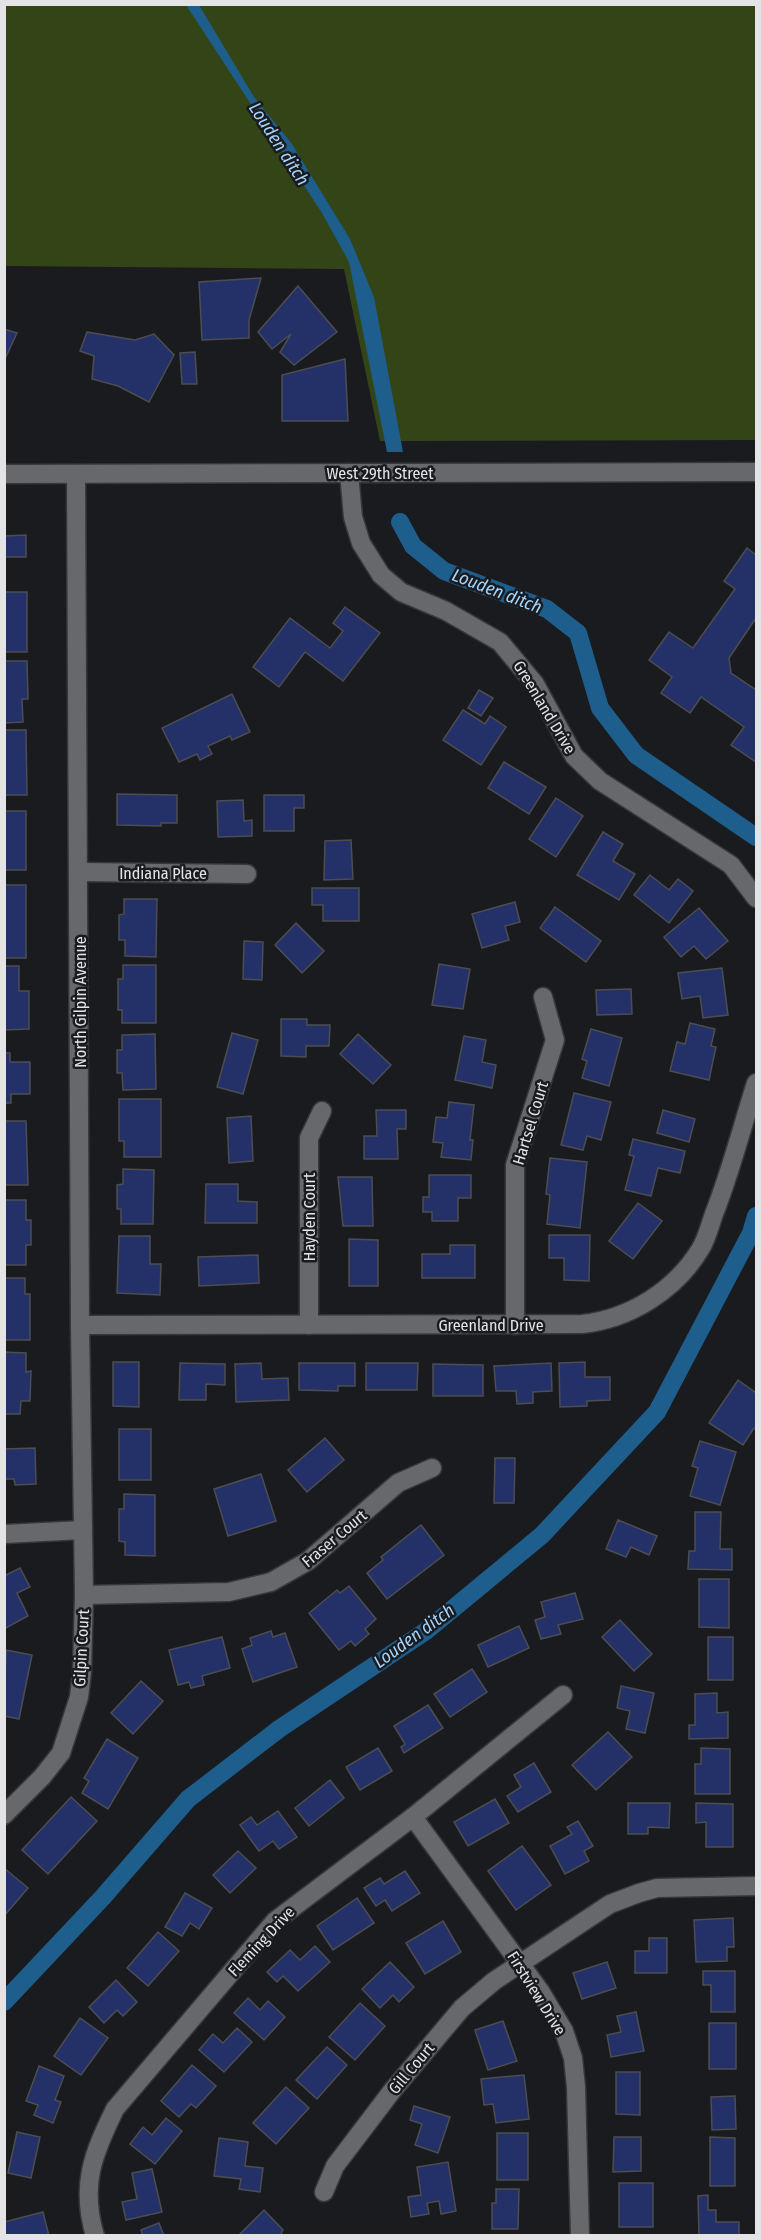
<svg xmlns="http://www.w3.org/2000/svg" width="761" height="2240" font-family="'Fira Sans Condensed',sans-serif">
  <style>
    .green { fill: #334517 }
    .water { fill: #1e5e8c }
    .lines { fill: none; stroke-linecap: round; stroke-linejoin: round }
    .canal { stroke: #1e5e8c; stroke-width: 18 }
    .building { fill: #243169; stroke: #4c4d51; stroke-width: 1.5 }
    .street-casing { stroke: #363739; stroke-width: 21 }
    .secondary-casing { stroke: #363739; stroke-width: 21 }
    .street { stroke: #66686c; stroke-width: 18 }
    .secondary { stroke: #66686c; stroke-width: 18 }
    .labels { text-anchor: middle; stroke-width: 5; stroke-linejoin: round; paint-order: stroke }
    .street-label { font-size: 16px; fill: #e4e4e7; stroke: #1a1b1e }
    .water-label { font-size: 18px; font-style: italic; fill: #a3d3fc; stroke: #1a1b1e }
  </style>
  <rect width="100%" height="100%" fill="#1a1b1e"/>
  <path class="green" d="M5 5H756V440L380 441 344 269 5 266Z"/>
  <path class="water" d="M186 5H199L254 97 292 144 350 239 374 297 403 452H387L349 262 322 213Z"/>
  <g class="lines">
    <g class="canal">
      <path d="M400 522 413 546 444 571 547 609 578 633 600 708 636 755 756 837"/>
      <path d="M4 2002 103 1897 188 1799 279 1729 426 1631 542 1535 657 1412 751 1233 756 1216"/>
    </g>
  </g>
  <g class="building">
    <path d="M261 278 249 320V338L202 340 199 282Z"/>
    <path d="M298 286 337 332 294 365 280 352 291 334 272 349 258 332Z"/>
    <path d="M4 329 17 333 4 361Z"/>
    <path d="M87 332 135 340 154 334 174 355 149 402 118 386 92 379 94 356 80 351Z"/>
    <path d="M195 352 197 384H182L180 353Z"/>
    <path d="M345 359 348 421H282V375Z"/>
    <path d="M26 535V557H4V536Z"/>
    <path d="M747 548 756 555V618L729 658 731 673 756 690V762L731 745 744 727 701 697 690 713 661 693 672 677 649 660 669 632 693 648 735 589 724 581Z"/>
    <rect x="4" y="592" width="23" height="60"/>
    <path d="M345 607 380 633 343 681 305 652 279 687 253 667 290 618 330 648 343 631 333 623Z"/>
    <path d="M4 661H27L28 699H22L23 722 4 723Z"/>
    <path d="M479 690 493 698 481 716 468 708Z"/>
    <path d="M232 694 250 732 232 740 230 736 208 746 212 754 200 760 197 754 179 762 162 728Z"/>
    <path d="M463 710 485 724 490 716 506 727 481 765 443 740Z"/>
    <path d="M4 730H26L27 795H4Z"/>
    <path d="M504 762 546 787 529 814 488 788Z"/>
    <path d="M117 794 177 795V823H161V826L117 825Z"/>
    <path d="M264 795H304V808H294V831H264Z"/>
    <path d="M556 798 583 816 556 857 529 839Z"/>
    <path d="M243 800 244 821 252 820V836L218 837 217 801Z"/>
    <rect x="4" y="811" width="22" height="59"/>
    <path d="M603 832 623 844 613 861 635 874 619 900 577 875Z"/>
    <path d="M351 840 353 879 324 880 325 841Z"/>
    <path d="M650 875 669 890 678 879 693 891 669 923 634 895Z"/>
    <rect x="4" y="885" width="22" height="73"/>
    <path d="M312 888H359V921H323V905H312Z"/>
    <path d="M124 899H157L156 957 125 956V940H119V915L124 914Z"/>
    <path d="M515 902 520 922 505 926 509 940 482 948 472 914Z"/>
    <path d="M555 907 601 941 586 962 540 928Z"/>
    <path d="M699 908 728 941 706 959 694 946 681 957 664 937Z"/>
    <path d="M296 923 324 951 302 973 275 945Z"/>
    <path d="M244 941 263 942 262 980 243 979Z"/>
    <path d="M439 964 470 969 463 1009 432 1005Z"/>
    <path d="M123 965H156V1023H122V1010H118V979H123Z"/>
    <path d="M4 966H19V991H29V1029L4 1030Z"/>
    <path d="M722 968 728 1015 703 1018 700 996 682 999 678 973Z"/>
    <path d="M631 989 632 1014 597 1015 596 990Z"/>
    <path d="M281 1019H307V1025H330L329 1046H306V1057L281 1056Z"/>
    <path d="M690 1023 715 1029 711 1046 716 1047 709 1080 670 1071 677 1042 685 1044Z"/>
    <path d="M591 1029 622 1038 609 1086 582 1078 587 1061 582 1059Z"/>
    <path d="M232 1033 258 1040 243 1094 217 1087Z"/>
    <path d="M155 1034 156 1089 123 1090 122 1073H117V1050H122V1035Z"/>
    <path d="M358 1034 391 1065 373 1084 340 1054Z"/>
    <path d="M464 1036 486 1040 482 1062 496 1065 492 1088 455 1080Z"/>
    <path d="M4 1053H10V1062H30V1094H11V1103H4Z"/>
    <path d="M574 1093 611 1102 601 1140 587 1136 583 1150 561 1145Z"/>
    <path d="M119 1099H161V1157H124V1141H119Z"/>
    <path d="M449 1102 474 1105 470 1140H473L471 1160 441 1157 443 1143 433 1142 436 1117 447 1118Z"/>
    <path d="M376 1110H406V1129H397L398 1159H364V1136H377Z"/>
    <path d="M663 1110 695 1119 689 1142 657 1133Z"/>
    <path d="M251 1116 253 1161 229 1163 227 1118Z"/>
    <path d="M4 1121H26L28 1185H4Z"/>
    <path d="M633 1139 685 1151 680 1173 658 1168 651 1196 625 1190 634 1156 629 1155Z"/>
    <path d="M550 1158 587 1162 580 1228 547 1224 550 1195 546 1194Z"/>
    <path d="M123 1169 154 1170 153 1224H121V1209H117V1185L123 1184Z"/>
    <path d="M429 1175H471V1198H458V1221H432V1212H423V1197H429Z"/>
    <path d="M338 1177H372L373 1226H343Z"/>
    <path d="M206 1184H238V1201L257 1202V1223H205Z"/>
    <path d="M4 1200H26V1220H31V1245H26V1265H4Z"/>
    <path d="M638 1203 662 1221 633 1259 609 1241Z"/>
    <path d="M549 1235H590L589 1281 564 1280V1258H549Z"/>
    <path d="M119 1236H150V1264H161L160 1295 117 1293Z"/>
    <path d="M349 1239 378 1240V1286H349Z"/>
    <path d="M450 1245H475V1278H422V1254H450Z"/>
    <path d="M258 1255 259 1283 199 1286 198 1257Z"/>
    <path d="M4 1278H25V1294H30V1340H4Z"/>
    <path d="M4 1352 26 1353V1372L31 1371 30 1401H21L20 1414H4Z"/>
    <path d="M113 1362H139V1407L113 1406Z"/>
    <path d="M585 1362V1377H610V1400L587 1401V1406L560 1407 559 1363Z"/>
    <path d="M180 1363 225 1364V1385L206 1384V1400H179Z"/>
    <path d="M261 1363 262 1379 288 1378 289 1400 236 1402 235 1364Z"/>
    <path d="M299 1363H355V1386H338V1391L299 1390Z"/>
    <path d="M366 1363H418L417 1390H366Z"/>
    <path d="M551 1363 552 1391 533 1392V1403L517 1404 516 1391H496L494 1366Z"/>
    <path d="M433 1364 483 1365V1396H433Z"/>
    <path d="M738 1380 756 1393V1430L754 1428 743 1445 709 1423Z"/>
    <rect x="119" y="1429" width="32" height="51"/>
    <path d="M325 1438 344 1460 307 1492 288 1470Z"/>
    <path d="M700 1441 736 1452 720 1505 690 1496 698 1468 692 1466Z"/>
    <path d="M35 1448 36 1484 15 1485 14 1479H4V1449Z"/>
    <path d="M495 1458H515L514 1503H494Z"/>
    <path d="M261 1474 276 1521 228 1536 214 1489Z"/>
    <path d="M124 1494 155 1495V1556L125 1555V1542L119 1541V1509H124Z"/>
    <path d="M695 1512H721L720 1549H732V1570L688 1569 689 1551H695Z"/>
    <path d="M618 1520 657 1536 649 1555 631 1547 626 1557 606 1549Z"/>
    <path d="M421 1525 444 1555 387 1599 367 1573 383 1560 381 1557Z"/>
    <path d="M20 1568 30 1587 17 1593 28 1616 4 1629V1576Z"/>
    <path d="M699 1579H729V1628L699 1627Z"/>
    <path d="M349 1586 376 1619 365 1629 369 1634 355 1646 351 1641 339 1650 309 1613 337 1590 340 1593Z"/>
    <path d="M575 1593 583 1619 558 1625 561 1634 541 1639 535 1620 545 1617 541 1602Z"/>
    <path d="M620 1620 652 1654 634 1671 602 1637Z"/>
    <path d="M519 1626 529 1648 488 1667 478 1645Z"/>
    <path d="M271 1631 273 1637 285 1633 297 1667 253 1682 242 1649 252 1645 250 1638Z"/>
    <path d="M222 1637 230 1668 202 1676 204 1685 191 1688 189 1682 178 1685 169 1650Z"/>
    <rect x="708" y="1637" width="25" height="43"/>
    <path d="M6 1650 32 1655 19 1719 4 1716Z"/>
    <path d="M472 1669 487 1692 450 1717 434 1694Z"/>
    <path d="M141 1681 163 1701 133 1734 111 1713Z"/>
    <path d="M621 1686 654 1693 645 1733 626 1729 630 1711 617 1708Z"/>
    <path d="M717 1693V1713L728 1712V1738L689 1739V1725H695V1694Z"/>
    <path d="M428 1705 443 1728 404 1753 401 1747 405 1744 394 1726Z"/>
    <path d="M608 1732 632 1757 596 1790 572 1765Z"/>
    <path d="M107 1739 138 1758 108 1809 82 1793 89 1781 84 1778Z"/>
    <path d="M378 1748 392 1771 360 1790 346 1767Z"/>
    <path d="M701 1748 730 1749V1794H695V1764H701Z"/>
    <path d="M534 1763 551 1792 518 1812 507 1796 521 1787 514 1775Z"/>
    <path d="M330 1780 344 1798 309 1826 295 1808Z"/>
    <path d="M71 1797 97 1821 48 1874 22 1850Z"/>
    <path d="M495 1799 509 1823 468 1846 454 1822Z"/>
    <path d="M628 1803H670L669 1828 648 1827V1834H628Z"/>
    <path d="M696 1803 733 1804V1847H706V1822L696 1823Z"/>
    <path d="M278 1811 297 1837 279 1849 273 1841 259 1851 240 1825 251 1817 257 1825Z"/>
    <path d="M578 1821 593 1846 584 1851 589 1861 565 1874 550 1846 572 1834 567 1827Z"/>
    <path d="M522 1846 551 1885 516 1910 488 1871Z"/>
    <path d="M238 1851 256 1868 230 1893 213 1875Z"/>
    <path d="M4 1868 28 1888 4 1916Z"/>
    <path d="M405 1871 420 1893 392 1911 385 1900 376 1906 364 1888 380 1878 384 1884Z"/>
    <path d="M185 1893 212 1908 199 1929 190 1923 182 1936 165 1927Z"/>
    <path d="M357 1898 374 1923 333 1950 317 1926Z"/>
    <path d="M733 1918 734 1947H727V1961L696 1962 694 1920Z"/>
    <path d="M443 1921 461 1952 425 1974 406 1943Z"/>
    <path d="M158 1932 179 1951 148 1986 127 1968Z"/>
    <path d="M649 1938H667V1973H635V1951H649Z"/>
    <path d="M315 1946 330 1962 298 1991 283 1976 277 1982 267 1972 290 1950 300 1960Z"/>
    <path d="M390 1962 414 1987 399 2002 393 1995 380 2008 362 1989Z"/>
    <path d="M607 1962 616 1988 582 1999 573 1973Z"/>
    <path d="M703 1971H735V2012H711V1985H703Z"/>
    <path d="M116 1980 137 2002 123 2016 117 2010 104 2023 89 2007Z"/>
    <path d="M248 1998 260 2010 268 2001 285 2017 264 2040 234 2013Z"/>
    <path d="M360 2003 385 2026 355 2060 329 2037Z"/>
    <path d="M636 2012 644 2051 611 2057 607 2035 621 2032 617 2016Z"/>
    <path d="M80 2018 108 2038 81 2075 54 2056Z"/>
    <path d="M503 2021 517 2061 488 2070 475 2030Z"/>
    <rect x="709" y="2023" width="27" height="46"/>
    <path d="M237 2028 252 2042 224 2072 199 2050 213 2034 223 2043Z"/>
    <path d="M327 2047 347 2065 317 2099 296 2080Z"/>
    <path d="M192 2065 216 2086 196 2108 191 2104 179 2117 161 2101Z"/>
    <path d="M39 2066 64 2076 55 2100 61 2102 53 2123 34 2115 38 2105 26 2101Z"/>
    <path d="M616 2072H640V2115L616 2114Z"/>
    <path d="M524 2075 529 2119 496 2123 493 2104 484 2105 481 2079Z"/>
    <path d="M286 2087 309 2108 276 2144 253 2123Z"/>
    <path d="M735 2096 736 2129 712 2130 711 2097Z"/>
    <path d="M414 2106 450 2117 438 2153 415 2145 422 2124 410 2120Z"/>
    <path d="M166 2118 182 2131 155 2164 130 2144 143 2127 152 2135Z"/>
    <path d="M17 2132 40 2137 31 2178 8 2173Z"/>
    <rect x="497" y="2133" width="31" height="47"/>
    <path d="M614 2137H641V2171L613 2172Z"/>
    <path d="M710 2137 735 2138V2186H710Z"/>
    <path d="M219 2138 248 2142 245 2166 263 2168 260 2192 239 2189 241 2179 214 2176Z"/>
    <path d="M448 2162 456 2211 441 2214 439 2201 427 2203 429 2214 411 2217 408 2197 421 2195 417 2167Z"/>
    <path d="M152 2169 162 2212 126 2220 122 2202 137 2199 132 2173Z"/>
    <rect x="619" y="2183" width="34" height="44"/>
    <path d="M496 2189H519L518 2229H492V2203H496Z"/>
    <path d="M708 2195V2210H716V2222H739V2236H699L698 2196Z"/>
    <path d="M264 2210 283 2230 280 2236H242L240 2234Z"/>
    <path d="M43 2212 49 2236H5L4 2222Z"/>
    <path d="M159 2223 164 2236H143L141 2230Z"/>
  </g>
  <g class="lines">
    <g class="street-casing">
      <g id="street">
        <path d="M349 473 353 517 361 543 381 575 401 592 446 611 500 642 535 684 574 756 600 781 731 865 756 898"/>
        <path d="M79 872 247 874"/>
        <path d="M80 1325 582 1324C630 1319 676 1290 701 1248 707 1238 710 1225 714 1214 731 1171 742 1127 756 1083"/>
        <path d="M309 1325V1138L322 1111"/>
        <path d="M515 1325V1165L555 1040 543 997"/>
        <path d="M4 1534 83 1530"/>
        <path d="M84 1595 229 1592 271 1582 308 1561 398 1483 432 1468"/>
        <path d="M4 1815 42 1777 61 1753 79 1697 82 1672 84 1595 80 1325 76 474"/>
        <path d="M413 1817 540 1991 564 2031 573 2058 576 2087 580 2236"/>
        <path d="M324 2192 335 2166 392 2091 462 2008 494 1981 610 1904 639 1893 657 1888 756 1886"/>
        <path d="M95 2236C80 2185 93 2154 115 2109L275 1921 413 1817 563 1695"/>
      </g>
    </g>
    <g class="secondary-casing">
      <path id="secondary" d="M4 474 756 472"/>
    </g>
    <use href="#street" class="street"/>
    <use href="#secondary" class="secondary"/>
  </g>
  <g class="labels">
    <g class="street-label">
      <text x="380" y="479">West 29th Street</text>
      <text transform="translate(545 707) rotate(59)" y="6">Greenland Drive</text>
      <text x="163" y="879">Indiana Place</text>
      <text transform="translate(80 1002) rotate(-90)" y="6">North Gilpin Avenue</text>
      <text transform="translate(530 1123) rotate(-73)" y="6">Hartsel Court</text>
      <text transform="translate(309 1217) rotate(-90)" y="6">Hayden Court</text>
      <text x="491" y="1331">Greenland Drive</text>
      <text transform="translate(334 1538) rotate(-40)" y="6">Fraser Court</text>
      <text transform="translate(81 1648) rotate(-87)" y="6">Gilpin Court</text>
      <text transform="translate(261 1941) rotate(-47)" y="6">Fleming Drive</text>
      <text transform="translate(537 1993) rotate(58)" y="6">Firstview Drive</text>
      <text transform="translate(411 2068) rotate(-50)" y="6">Gill Court</text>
    </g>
    <g class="water-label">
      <text transform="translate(279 144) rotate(57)" y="6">Louden ditch</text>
      <text transform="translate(497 591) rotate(21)" y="6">Louden ditch</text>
      <text transform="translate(414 1636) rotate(-36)" y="6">Louden ditch</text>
    </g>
  </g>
  <rect width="761" height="2240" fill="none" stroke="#e4e4e7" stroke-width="12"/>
</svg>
